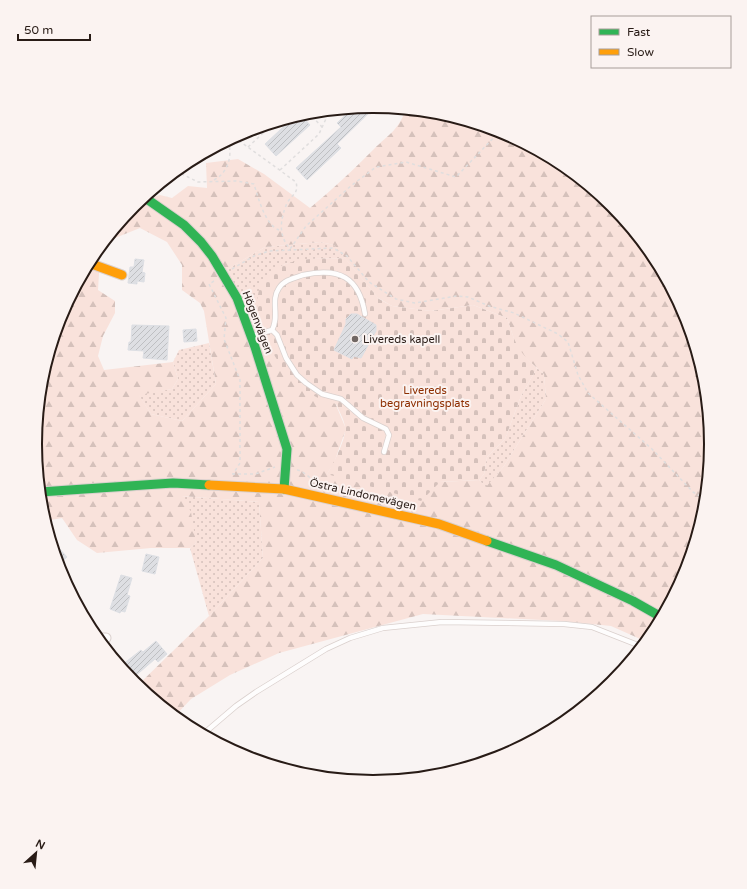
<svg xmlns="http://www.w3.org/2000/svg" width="747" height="889" font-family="'Varela Round',sans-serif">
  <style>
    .grass { fill: url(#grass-dots) }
    .forest { fill: url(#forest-firs); fill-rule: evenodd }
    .cemetery { fill: url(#cemetery-stones) }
    .building { fill: url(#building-hatch); stroke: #dddfe4 }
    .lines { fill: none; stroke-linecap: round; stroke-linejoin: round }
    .lane-casing { stroke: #dad0cd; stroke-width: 6 }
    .street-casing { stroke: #dad0cd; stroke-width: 11 }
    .fast-casing { stroke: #dad0cd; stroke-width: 11 }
    .slow-casing { stroke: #dad0cd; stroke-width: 11 }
    .path { stroke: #e0dede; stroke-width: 1.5; stroke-dasharray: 3 3; stroke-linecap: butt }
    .lane { stroke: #fefdfd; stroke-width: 4.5 }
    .street { stroke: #fefdfd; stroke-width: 9 }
    .fast { stroke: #30b455; stroke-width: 9 }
    .slow { stroke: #ff9f0a; stroke-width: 9 }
    .poi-dot { fill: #716763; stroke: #fbf3f1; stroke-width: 1.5 }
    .labels { text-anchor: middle; stroke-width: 4; stroke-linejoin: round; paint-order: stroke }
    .street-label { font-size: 11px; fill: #281b16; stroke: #fbf3f1 }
    .poi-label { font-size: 11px; fill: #281b16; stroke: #fbf3f1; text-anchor: start }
    .park-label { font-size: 11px; fill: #8d2e00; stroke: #fbf3f1 }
    .rim { fill: none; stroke: #281b16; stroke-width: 2 }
  </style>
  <defs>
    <pattern id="grass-dots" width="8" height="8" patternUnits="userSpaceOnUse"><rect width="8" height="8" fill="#f9e2db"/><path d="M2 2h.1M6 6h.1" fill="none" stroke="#d5c1bb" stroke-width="1.8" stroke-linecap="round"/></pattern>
    <pattern id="forest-firs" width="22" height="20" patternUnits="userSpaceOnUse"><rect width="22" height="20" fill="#f9e2db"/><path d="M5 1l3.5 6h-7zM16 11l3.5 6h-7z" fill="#d5c1bb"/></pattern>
    <pattern id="cemetery-stones" width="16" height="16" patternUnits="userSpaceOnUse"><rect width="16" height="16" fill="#f9e2db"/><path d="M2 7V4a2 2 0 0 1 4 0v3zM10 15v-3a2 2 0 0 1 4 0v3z" fill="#d5c1bb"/></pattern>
    <pattern id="building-hatch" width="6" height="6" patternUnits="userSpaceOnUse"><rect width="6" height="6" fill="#dedfe3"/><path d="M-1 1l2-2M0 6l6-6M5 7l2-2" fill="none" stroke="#bebfc2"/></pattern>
  </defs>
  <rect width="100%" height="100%" fill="#f9f4f3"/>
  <g class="grass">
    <path d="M320 242 334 245 345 258 312 259 285 264 269 274 259 321 270 346 259 351 226 270 265 247Z"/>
    <path d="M209 343 216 384 182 421 151 414 138 394 172 389 178 379 173 362 179 350Z"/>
    <path d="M537 368 544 374 546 399 504 466 486 488 479 480 484 474 487 457 505 439 521 396Z"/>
    <path d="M181 496 259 502 263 558 209 616 190 548 196 543Z"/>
  </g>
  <path class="forest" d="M406 109C439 112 472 119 503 132 514 136 524 143 534 148 673 223 743 389 697 540 686 575 671 613 647 642L611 626 562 621 423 614 279 653 230 675 191 699 174 717 137 686 209 616 263 558 259 502 182 496 191 512 196 543 190 548H151L97 553 77 540 62 518 45 521 41 510 35 444 42 378 61 315 92 256 134 205 138 202 160 195 172 198 188 186 207 188 206 163 238 159 264 174 310 208C333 189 353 170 374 149 389 134 398 131 406 109ZM140 228 167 242 182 265V290L200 303 204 311 216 384 182 421 151 414 139 395 172 389 178 379 173 362 104 370 98 356 103 336 115 313V301L98 290 100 257 110 240ZM320 242 334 245 378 298 392 306 431 311 473 305 507 318 517 348 521 354 544 374 546 399 504 466 486 487 479 480 440 482 327 474 334 463 346 429 291 298 285 338 254 353 226 270 265 247Z"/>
  <path class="cemetery" d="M345 258 379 299 392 306 431 311 473 305 507 318C516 344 516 349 537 368L521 396 505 439 487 457 484 474 479 480 440 482 421 501 327 474C333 465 347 437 345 427 344 419 339 411 336 404 323 400 311 396 300 387 275 365 238 304 269 274 288 256 321 259 345 258Z"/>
  <g class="building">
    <path d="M376 106 337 144 341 148 307 180 296 168 341 127 337 123 353 108Z"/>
    <path d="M301 115 310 125 276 156 265 144 295 116Z"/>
    <path d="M135 259 144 260 142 272 145 273 144 282 137 281V284L128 283 130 267H134Z"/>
    <path d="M351 314H357L376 325V331L361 358 354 356 352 359 334 350 346 324V319Z"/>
    <path d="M132 325 169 326 167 360 143 358 144 351 128 350 129 342H131Z"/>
    <path d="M196 329 197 341 184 342 183 330Z"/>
    <path d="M49 537 67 557 58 565 56 559Z"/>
    <path d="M146 554 159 557 155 574 142 571Z"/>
    <path d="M121 575 132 578 127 595 130 596 125 612 121 611 120 613 110 609Z"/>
    <path d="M156 641 167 654 158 662 155 659 133 678 122 665 141 650 143 652Z"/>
  </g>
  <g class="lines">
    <g class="lane-casing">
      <g id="lane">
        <path d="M272 330 277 335 286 358 297 375 306 383 322 394 341 399 363 418 386 429 389 435 384 452"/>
        <path d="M252 336 272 330C280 316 270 301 279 288 284 280 294 278 303 275 339 267 359 277 365 314"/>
        <path d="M202 735 236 706 256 692 326 649 350 638 383 628 442 622 564 624 592 627 643 647"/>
      </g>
    </g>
    <g class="street-casing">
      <path id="street" d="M97 638H106"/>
    </g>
    <g class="fast-casing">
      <g id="fast">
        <path d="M144 197 184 225 201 242 212 256 237 298 255 347 287 449 284 489"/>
        <path d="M40 492 173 483 209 485"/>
        <path d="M487 541 556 565 633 601 663 618"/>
      </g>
    </g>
    <g class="slow-casing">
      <g id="slow">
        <path d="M89 263 122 275"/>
        <path d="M209 485 284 489 439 524 487 541"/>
      </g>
    </g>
    <g class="path">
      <path d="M308 112 323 128"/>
      <path d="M234 137 296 182C299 194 292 194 287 203 280 220 278 235 290 249L306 226 352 185 376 167 406 162 456 177 500 131"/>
      <path d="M248 147 274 123"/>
      <path d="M280 170 319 134 330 110"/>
      <path d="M176 171 198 182 236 181 254 184C258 197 265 225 279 230"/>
      <path d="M214 180C228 173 233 155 228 141"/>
      <path d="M232 269 254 256 269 251 333 248 347 256 369 282 396 299 415 303 457 296 468 297 489 306 514 313 558 334 568 342 578 375 588 393 652 449 693 492 707 500"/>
      <path d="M214 281 209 284 226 318 224 339 240 380V463L233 474"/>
      <path d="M297 470C304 471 310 479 317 482L369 495"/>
      <path d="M232 474H255L275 467"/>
    </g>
    <use href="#lane" class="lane"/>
    <use href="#street" class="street"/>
    <use href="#fast" class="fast"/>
    <use href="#slow" class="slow"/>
  </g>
  <circle class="poi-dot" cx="355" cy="339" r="4"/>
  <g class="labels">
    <g class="street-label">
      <text transform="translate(258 322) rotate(69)" y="4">Högenvägen</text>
      <text transform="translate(363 494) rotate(13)" y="4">Östra Lindomevägen</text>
    </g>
    <g class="poi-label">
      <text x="363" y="343">Livereds kapell</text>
    </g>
    <g class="park-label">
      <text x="425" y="394">Livereds<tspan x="425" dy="13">begravningsplats</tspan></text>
    </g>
  </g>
  <path d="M0 0H747V889H0ZM42 444a331 331 0 1 1 662 0a331 331 0 1 1-662 0Z" fill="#fbf3f1" fill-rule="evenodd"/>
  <path class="rim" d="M42 444a331 331 0 1 1 662 0a331 331 0 1 1-662 0Z"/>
  <rect x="591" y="16" width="140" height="52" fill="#fbf3f1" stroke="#a79d99"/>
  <rect x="599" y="29" width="20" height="6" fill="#30b455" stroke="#a79d99"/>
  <text x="627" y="36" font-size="12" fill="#281b16">Fast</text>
  <rect x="599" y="49" width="20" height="6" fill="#ff9f0a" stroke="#a79d99"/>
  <text x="627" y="56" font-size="12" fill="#281b16">Slow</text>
  <g transform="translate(36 853) rotate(27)" stroke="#fbf3f1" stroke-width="3" paint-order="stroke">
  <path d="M0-3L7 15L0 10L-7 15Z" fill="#281b16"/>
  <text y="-6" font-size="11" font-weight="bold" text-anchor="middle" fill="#281b16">N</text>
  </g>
  <path d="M18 34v6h72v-6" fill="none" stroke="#281b16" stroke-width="2"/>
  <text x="24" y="34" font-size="12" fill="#281b16" stroke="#fbf3f1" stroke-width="3" paint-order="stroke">50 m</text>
</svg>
